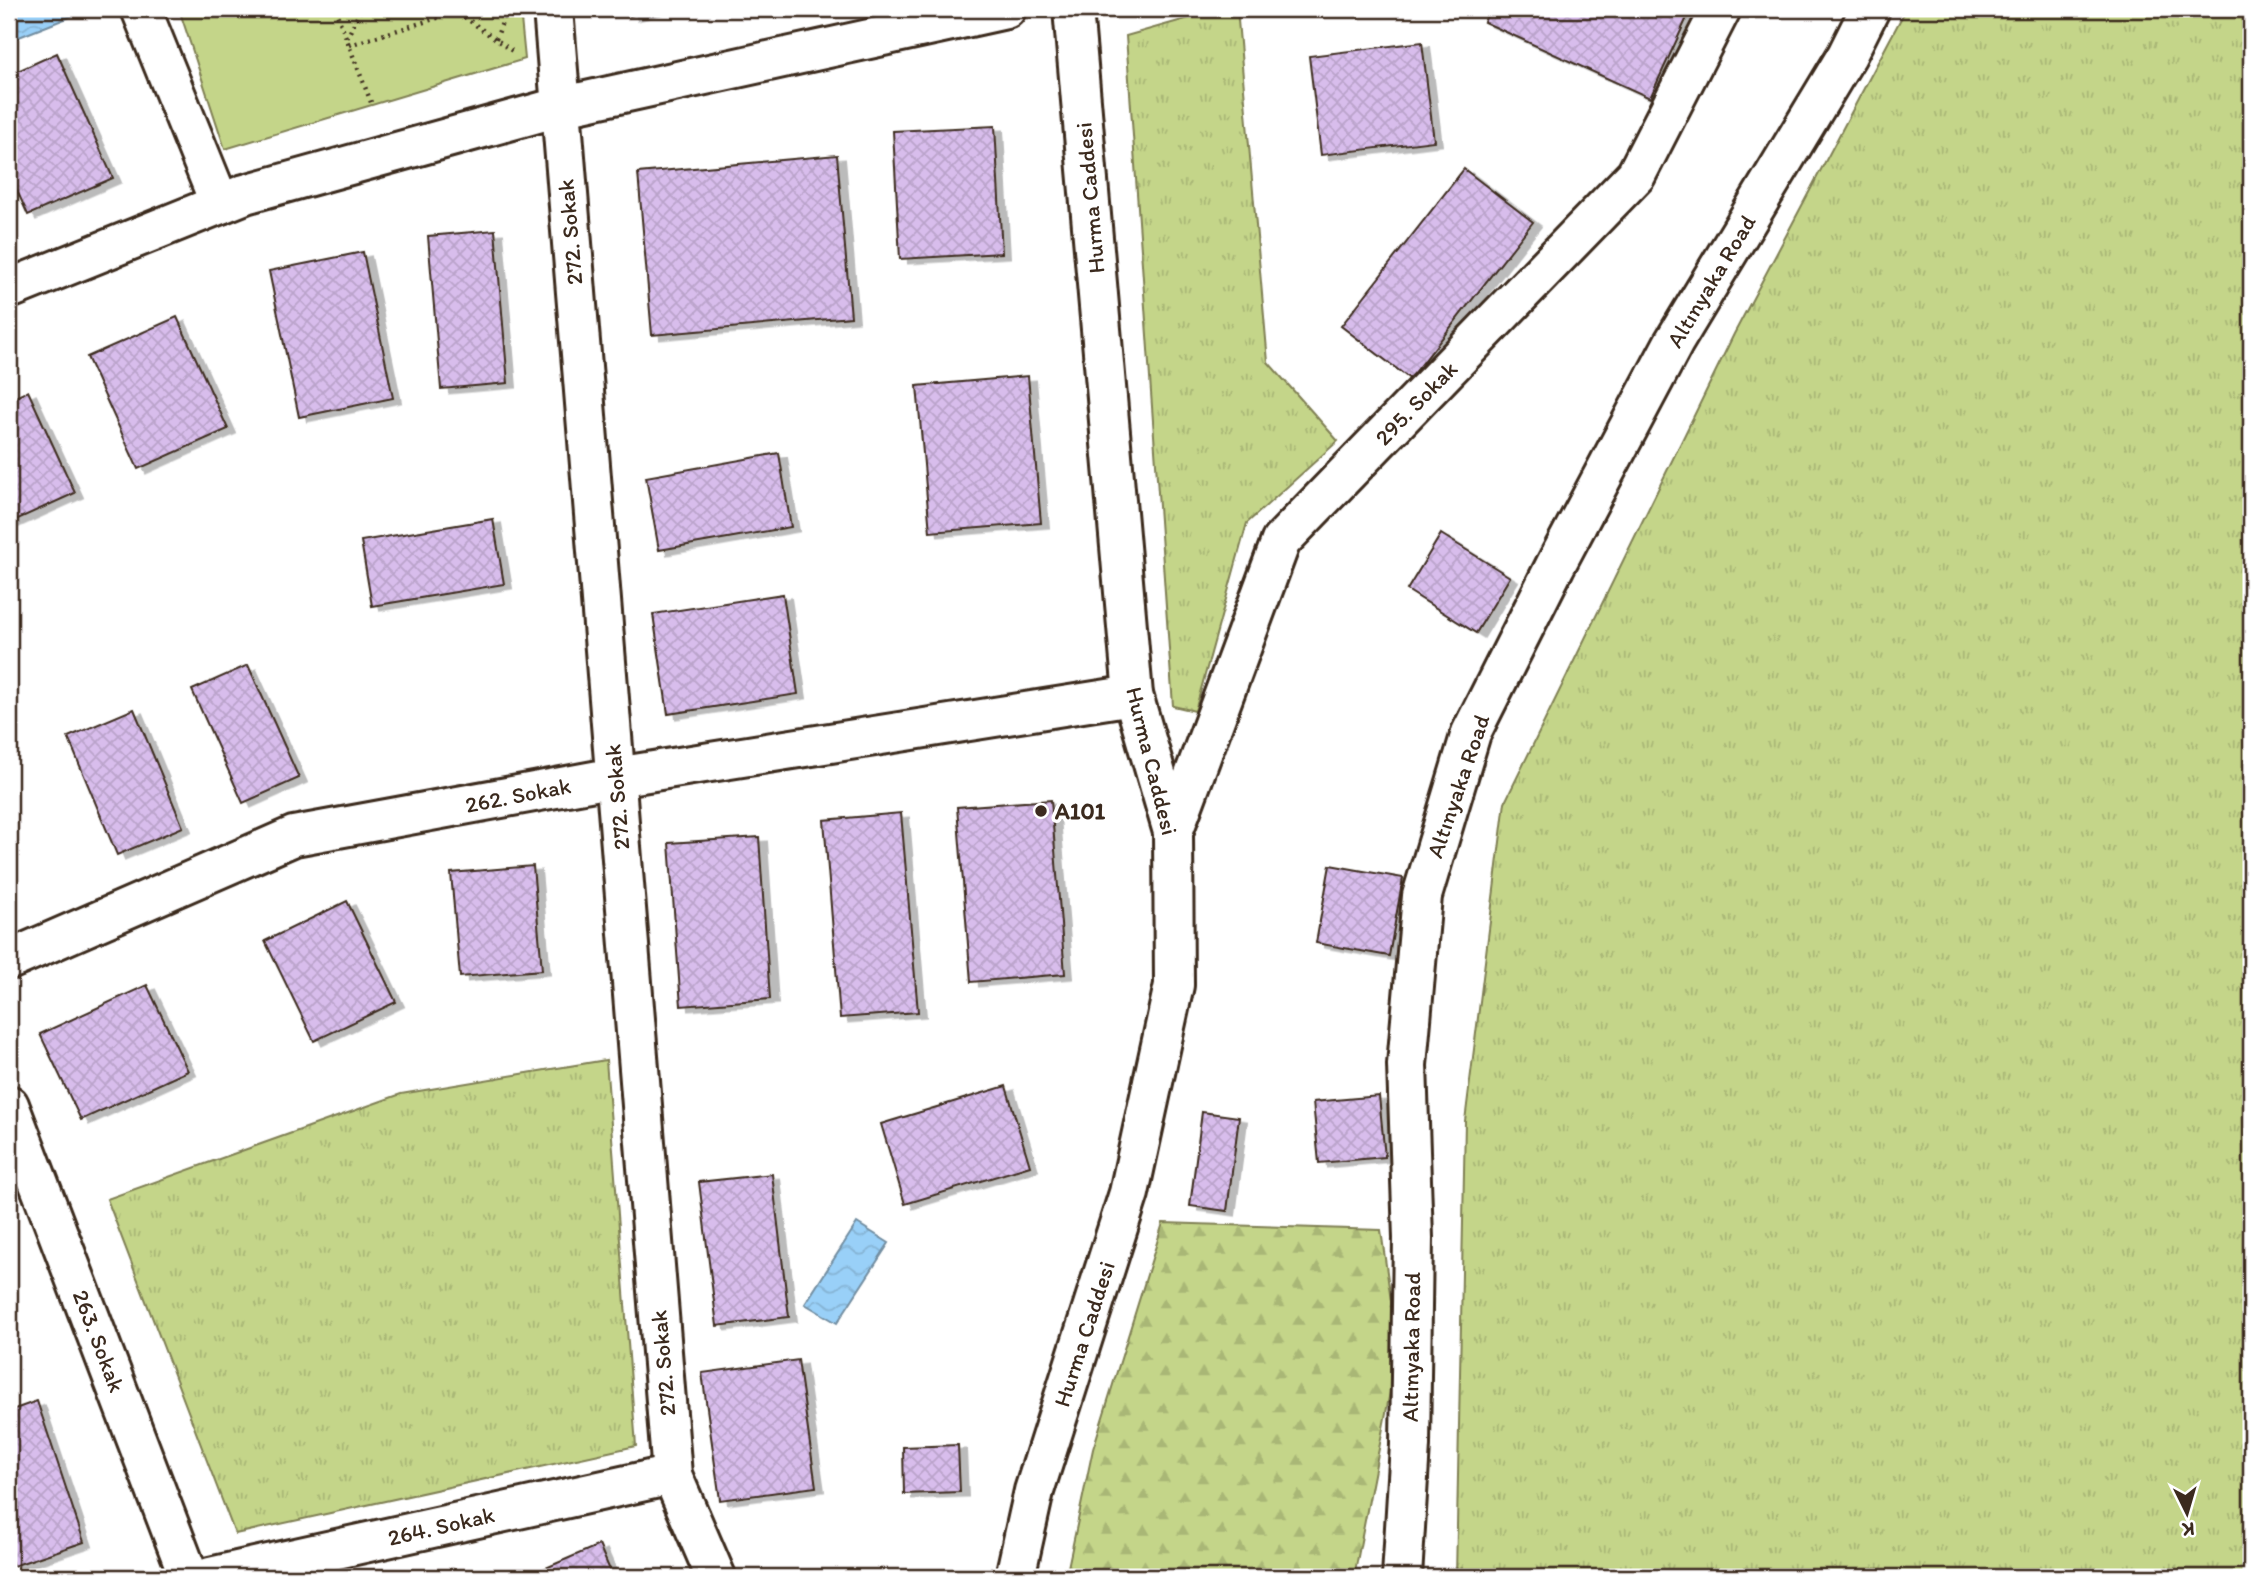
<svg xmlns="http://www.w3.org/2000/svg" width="2260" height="1586" font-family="Itim,sans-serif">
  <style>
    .grass { fill: url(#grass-tufts); stroke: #808054; stroke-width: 2 }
    .forest { fill: url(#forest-firs); stroke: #808054; stroke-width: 2 }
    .park { fill: #c4d589; stroke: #808054; stroke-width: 2 }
    .water { fill: url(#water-waves); stroke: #738ea1; stroke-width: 2 }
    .building { fill: url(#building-cross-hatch); stroke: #3b2a1e; stroke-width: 2; filter: url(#shadow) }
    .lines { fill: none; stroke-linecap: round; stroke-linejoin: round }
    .street-casing { stroke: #3b2a1e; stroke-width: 44 }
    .secondary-casing { stroke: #3b2a1e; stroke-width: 44 }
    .path { stroke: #3b2a1e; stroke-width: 4.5; stroke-dasharray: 2 5; stroke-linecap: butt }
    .street { stroke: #fff; stroke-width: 38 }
    .secondary { stroke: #fff; stroke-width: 38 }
    .poi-dot { fill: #3b2a1e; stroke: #fff; stroke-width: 2.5 }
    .labels { text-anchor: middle; stroke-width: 7; stroke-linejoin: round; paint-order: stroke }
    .street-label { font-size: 23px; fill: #3b2a1e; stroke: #fff }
    .poi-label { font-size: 23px; font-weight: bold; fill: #3b2a1e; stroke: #fff; text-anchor: start }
  </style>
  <defs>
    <pattern id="grass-tufts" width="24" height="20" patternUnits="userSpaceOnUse" patternTransform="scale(1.75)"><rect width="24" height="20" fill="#c4d589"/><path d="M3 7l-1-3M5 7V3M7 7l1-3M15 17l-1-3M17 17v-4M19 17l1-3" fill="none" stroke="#a9b776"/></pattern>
    <pattern id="forest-firs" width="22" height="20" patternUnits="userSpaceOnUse" patternTransform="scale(1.75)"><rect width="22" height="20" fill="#c4d589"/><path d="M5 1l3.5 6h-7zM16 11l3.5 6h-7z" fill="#a9b776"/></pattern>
    <pattern id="water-waves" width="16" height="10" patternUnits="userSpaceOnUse" patternTransform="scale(1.75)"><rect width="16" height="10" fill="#99d0f8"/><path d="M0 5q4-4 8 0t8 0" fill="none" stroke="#85b3d4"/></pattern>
    <pattern id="building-cross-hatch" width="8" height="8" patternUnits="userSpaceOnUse" patternTransform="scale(1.75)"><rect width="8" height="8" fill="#d8bdec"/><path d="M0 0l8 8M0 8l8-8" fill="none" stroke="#baa3ca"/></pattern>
    <filter id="shadow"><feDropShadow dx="8" dy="4.5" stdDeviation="0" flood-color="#0004"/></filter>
  </defs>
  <rect width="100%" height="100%" fill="#fff"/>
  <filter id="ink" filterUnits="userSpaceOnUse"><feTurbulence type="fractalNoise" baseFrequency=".0143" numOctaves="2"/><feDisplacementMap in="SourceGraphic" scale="14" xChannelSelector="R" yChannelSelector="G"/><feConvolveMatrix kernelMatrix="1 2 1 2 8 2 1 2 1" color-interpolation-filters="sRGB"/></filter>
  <g filter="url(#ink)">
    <g class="grass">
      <path d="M1221 9H1237L1268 362 1338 441 1247 523 1195 711 1173 706 1126 36Z"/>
      <path d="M1906 9H2251V1577H1456L1465 1121 1505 802 1734 334Z"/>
      <path d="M606 1060 636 1446 235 1534 107 1199 401 1094Z"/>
    </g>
    <path class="forest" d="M1163 1223 1381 1230 1398 1351 1354 1577H1066L1093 1449Z"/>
    <path class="park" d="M179 9H520L525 59 225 149Z"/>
    <g class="water">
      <path d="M9 9H90L9 41Z"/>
      <path d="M857 1223 889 1243 837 1323 805 1304Z"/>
    </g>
    <g class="building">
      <path d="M628 9H655L630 16Z"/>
      <path d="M1490 9H1691L1650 98 1484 22Z"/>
      <path d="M1422 42 1434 141 1321 155 1309 56Z"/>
      <path d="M57 53 113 178 28 215 9 173V75Z"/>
      <path d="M995 126 1002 253 900 259 893 131Z"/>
      <path d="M837 155 851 317 652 335 638 173Z"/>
      <path d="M1464 169 1533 222 1410 379 1341 326Z"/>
      <path d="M495 230 508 383 441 389 428 236Z"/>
      <path d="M363 252 393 398 299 417 269 271Z"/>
      <path d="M177 317 228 429 138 469 87 357Z"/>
      <path d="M1028 376 1041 523 930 532 917 386Z"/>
      <path d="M28 391 75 493 9 523V400Z"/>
      <path d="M779 453 791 527 659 550 646 477Z"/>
      <path d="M493 519 504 584 372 606 361 541Z"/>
      <path d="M1441 534 1510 577 1476 633 1407 590Z"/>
      <path d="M783 594 798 694 668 714 653 614Z"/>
      <path d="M248 665 299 778 243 803 192 690Z"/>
      <path d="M134 709 183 827 117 855 68 737Z"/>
      <path d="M1051 800 1065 974 971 982 957 807Z"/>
      <path d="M901 813 918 1012 840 1018 824 820Z"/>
      <path d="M759 837 770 999 681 1006 669 843Z"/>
      <path d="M1330 865 1403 878 1389 956 1316 943Z"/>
      <path d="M533 866 542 970 460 977 451 873Z"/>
      <path d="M347 901 396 1002 314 1041 265 941Z"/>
      <path d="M147 985 188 1071 81 1120 40 1034Z"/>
      <path d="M1006 1086 1030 1166 905 1204 881 1124Z"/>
      <path d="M1379 1096 1385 1157 1319 1163 1313 1102Z"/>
      <path d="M1202 1112 1239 1117 1227 1211 1190 1206Z"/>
      <path d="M772 1174 789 1317 717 1326 699 1182Z"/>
      <path d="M798 1360 816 1487 720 1500 702 1373Z"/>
      <path d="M37 1401 84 1542 13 1566 9 1554V1411Z"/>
      <path d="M958 1445 960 1492 904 1494 903 1447Z"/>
      <path d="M599 1545 613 1577H525Z"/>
    </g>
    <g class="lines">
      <g class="street-casing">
        <g id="street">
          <path d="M141 9 220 204"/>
          <path d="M553 9 672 1475 716 1577"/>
          <path d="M9 289 245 194 559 107 1006 9"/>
          <path d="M1173 832 1281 541 1636 175 1721 9"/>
          <path d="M9 960 294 836 616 777 1133 695"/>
          <path d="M9 1105 189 1577"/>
          <path d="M210 1577 672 1475"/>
          <path d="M1015 1577 1034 1491 1129 1193 1174 985 1173 832 1133 695 1073 9"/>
        </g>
      </g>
      <g class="secondary-casing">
        <path id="secondary" d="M1402 1577 1410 1445 1413 1238 1407 1065 1422 896 1471 733 1555 566 1674 342 1847 55 1870 9"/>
      </g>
      <g class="path">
        <path d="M335 9 372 105"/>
        <path d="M453 9 515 53"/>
        <path d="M347 38 361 9"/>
        <path d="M496 39 507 9"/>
        <path d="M349 45 457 12"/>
      </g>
      <use href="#street" class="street"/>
      <use href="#secondary" class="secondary"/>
    </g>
  </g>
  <circle class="poi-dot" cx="1041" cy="811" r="7"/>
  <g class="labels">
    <g class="street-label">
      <text transform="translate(1090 198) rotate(-95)" y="8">Hurma Caddesi</text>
      <text transform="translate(570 232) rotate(-95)" y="8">272. Sokak</text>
      <text transform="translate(1711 281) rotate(-59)" y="8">Altınyaka Road</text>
      <text transform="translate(1416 403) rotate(-46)" y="8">295. Sokak</text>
      <text transform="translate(1152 761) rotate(76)" y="8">Hurma Caddesi</text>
      <text transform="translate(1458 786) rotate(-71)" y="8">Altınyaka Road</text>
      <text transform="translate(518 795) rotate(-11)" y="8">262. Sokak</text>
      <text transform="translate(617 797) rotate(-95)" y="8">272. Sokak</text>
      <text transform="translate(1084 1334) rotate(-72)" y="8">Hurma Caddesi</text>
      <text transform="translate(99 1341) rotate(69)" y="8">263. Sokak</text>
      <text transform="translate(1411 1347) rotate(-89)" y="8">Altınyaka Road</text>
      <text transform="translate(663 1363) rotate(-95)" y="8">272. Sokak</text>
      <text transform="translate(441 1526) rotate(-13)" y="8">264. Sokak</text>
    </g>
    <g class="poi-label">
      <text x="1055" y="819">A101</text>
    </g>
  </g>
  <rect width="2260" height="1586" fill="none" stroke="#fff" stroke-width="35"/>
  <rect x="18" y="18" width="2225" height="1551" fill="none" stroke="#3b2a1e" stroke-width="2.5" filter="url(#ink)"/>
  <g transform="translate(2187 1513) rotate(175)" stroke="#ffffff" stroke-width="5" paint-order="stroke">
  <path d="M0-5L12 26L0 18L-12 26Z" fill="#3b2a1e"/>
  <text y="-10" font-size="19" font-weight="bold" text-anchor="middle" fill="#3b2a1e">K</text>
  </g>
</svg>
